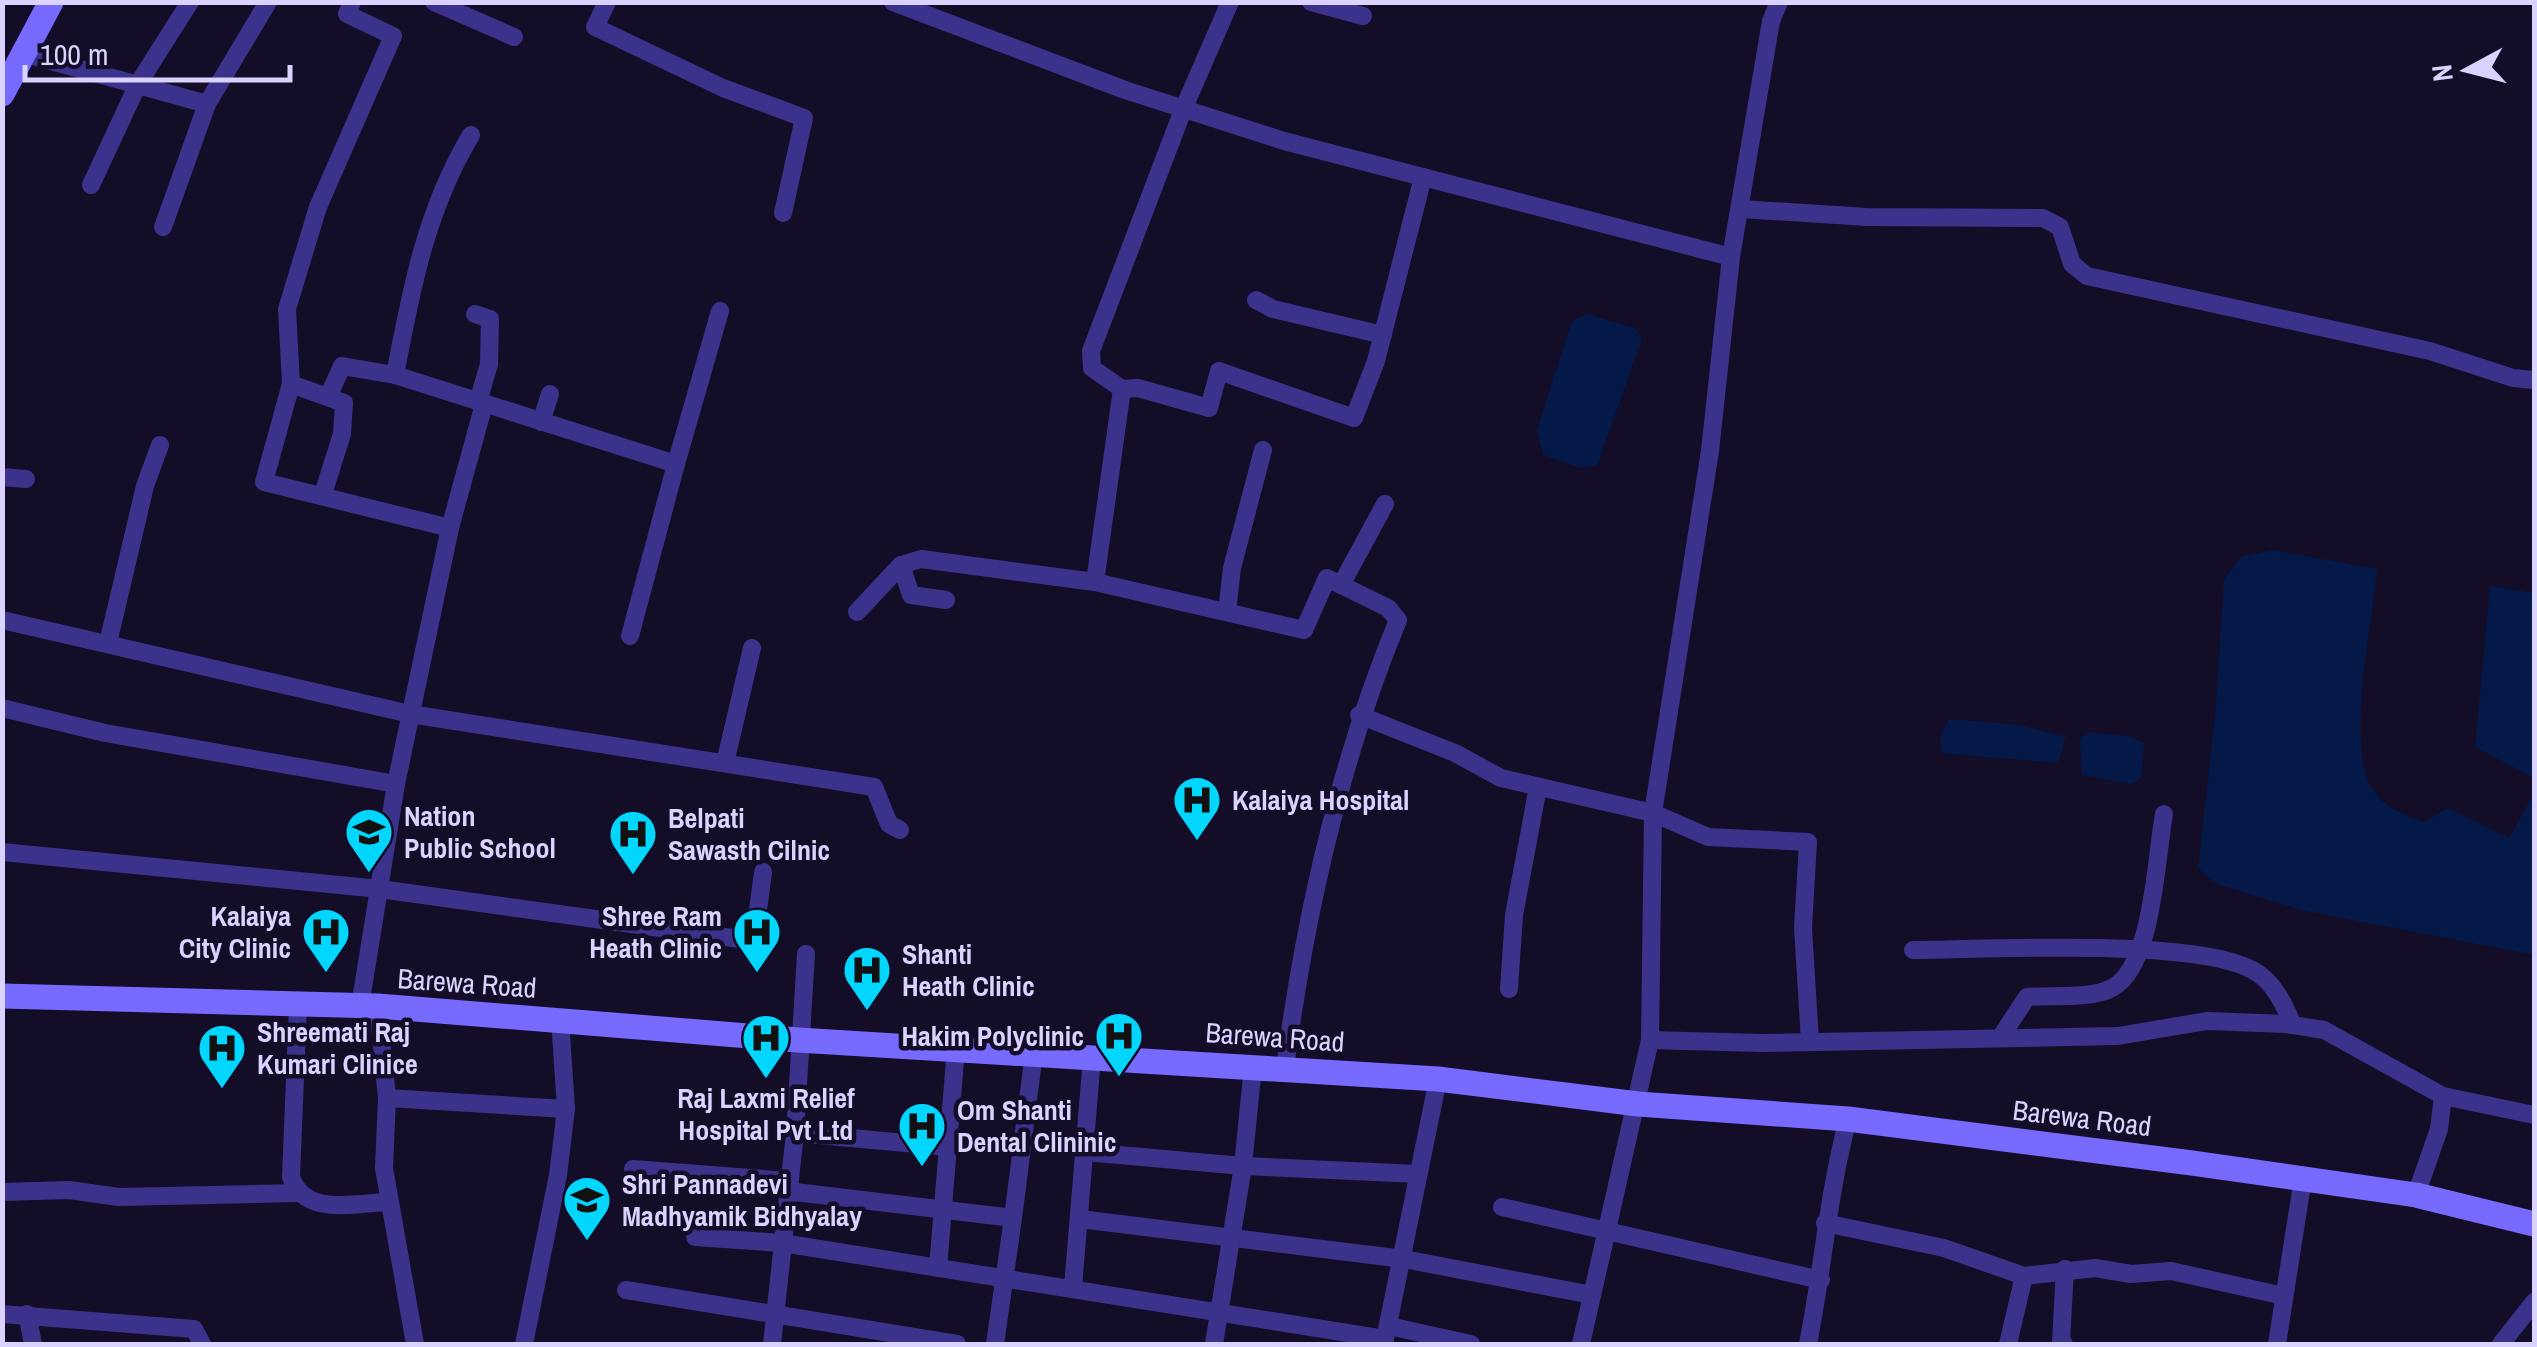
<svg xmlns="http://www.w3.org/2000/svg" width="2537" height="1347" font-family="'Archivo Narrow',sans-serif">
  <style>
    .water { fill: #051948 }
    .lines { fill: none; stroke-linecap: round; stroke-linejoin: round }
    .street { stroke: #3b338b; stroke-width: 18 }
    .secondary { stroke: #766aff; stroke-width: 25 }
    .labels { text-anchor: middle; stroke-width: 9; stroke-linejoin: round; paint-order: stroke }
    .poi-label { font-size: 28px; font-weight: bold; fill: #dad3ff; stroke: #130d27; text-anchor: start }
    .street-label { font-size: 28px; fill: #dad3ff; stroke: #130d27 }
  </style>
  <rect width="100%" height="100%" fill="#130d27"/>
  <g class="water">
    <path d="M1587 314 1637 329 1642 339 1597 466 1580 468 1543 455 1537 430 1572 321Z"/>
    <path d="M2273 550 2377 569C2372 623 2348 737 2369 783 2380 806 2402 814 2424 822L2448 808 2509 838 2534 793V955L2301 910 2214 883 2198 868 2215 717 2224 580 2241 557Z"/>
    <path d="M2490 586 2534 593V778L2475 747Z"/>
    <path d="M1949 719 2019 725 2066 737 2058 763 1942 753 1940 737Z"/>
    <path d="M2088 732 2129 736 2144 743 2141 778 2132 784 2082 775 2080 740Z"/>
  </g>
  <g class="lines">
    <g class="street">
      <path d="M434 2 514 37"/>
      <path d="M607 2 595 27 723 88 804 118 783 213"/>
      <path d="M893 2 1125 90 1284 141 1731 257 1710 451 1653 813 1650 1040 1581 1344"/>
      <path d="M1311 2 1363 16"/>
      <path d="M26 54 207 104 268 2"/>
      <path d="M91 185 138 84 190 2"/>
      <path d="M1741 209 1867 217 2043 218 2060 227 2072 264 2087 276 2430 351 2513 378 2534 380"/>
      <path d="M163 227 207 104"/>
      <path d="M1731 257 1771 21 1779 2"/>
      <path d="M1256 300 1273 309 1383 335"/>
      <path d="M475 314 490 319 489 364 478 402"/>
      <path d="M395 375 676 464 720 311"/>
      <path d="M291 384 264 482 450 528 396 784 360 1006"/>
      <path d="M1122 389 1138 388 1209 408 1219 371 1354 418 1376 361 1423 177"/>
      <path d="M328 397 342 366 395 375C411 290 426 210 471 135"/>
      <path d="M541 422 550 394"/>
      <path d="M2 477 26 479"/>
      <path d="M323 494 342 434 344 403 291 384 287 309 318 207 393 36 347 14 352 2"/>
      <path d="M450 528 484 404"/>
      <path d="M901 565 911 595 946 600"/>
      <path d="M1095 582 1304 630 1327 578 1388 608 1398 620C1339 763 1305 915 1285 1068"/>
      <path d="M1341 585 1385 504"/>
      <path d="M857 612 901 565 921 559 1095 582 1122 389 1092 368 1091 351 1183 110 1230 2"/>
      <path d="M1227 612 1232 568 1263 450"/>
      <path d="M2 620 410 714 874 787 889 824 900 830"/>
      <path d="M630 636 676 464"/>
      <path d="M108 643 145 486 160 445"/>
      <path d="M2 708 105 733 396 784"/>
      <path d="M1359 715 1455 753 1501 778 1653 813 1708 837 1808 842 1803 928 1810 1041"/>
      <path d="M725 763 752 648"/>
      <path d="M2 852 380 889 754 941 763 872"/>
      <path d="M1913 950C1985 950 2208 936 2259 974 2276 986 2285 1007 2293 1025"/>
      <path d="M1509 989 1514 915 1538 787"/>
      <path d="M298 1005 291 1177C305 1217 353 1203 388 1202"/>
      <path d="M378 1006 387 1098 384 1168 415 1344"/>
      <path d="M2000 1038 2027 997C2051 995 2092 999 2112 988 2153 967 2156 857 2164 814"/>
      <path d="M1650 1040 1761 1043 2118 1036 2207 1021 2286 1024 2324 1030 2443 1096 2534 1115"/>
      <path d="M387 1098 566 1109"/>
      <path d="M795 1133 950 1147"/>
      <path d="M1085 1152 1243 1166 1418 1174"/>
      <path d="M633 1169 788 1181"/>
      <path d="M787 1191 1013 1218 995 1344"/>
      <path d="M2 1192 69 1190 119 1197 297 1193"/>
      <path d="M2416 1195 2439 1129 2443 1096"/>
      <path d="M1502 1207 1821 1280"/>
      <path d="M1013 1218 1034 1053"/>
      <path d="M1080 1219 1404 1259 1592 1295"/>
      <path d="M1825 1223 1944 1248 2024 1276 2095 1268 2131 1274 2171 1271 2284 1296"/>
      <path d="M695 1237 782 1243 1385 1339"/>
      <path d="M938 1268 956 1048"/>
      <path d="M1073 1287 1092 1057"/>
      <path d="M626 1290 957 1344"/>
      <path d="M2 1314 194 1329 202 1344"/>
      <path d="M27 1314 33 1344"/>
      <path d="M1389 1326 1471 1344"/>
      <path d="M524 1344 558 1175 566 1109 560 1019"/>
      <path d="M772 1344 795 1133 806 954"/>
      <path d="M1214 1344 1243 1166 1253 1066"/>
      <path d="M1384 1344 1438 1079"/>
      <path d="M1808 1344C1823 1269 1828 1194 1848 1119"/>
      <path d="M2008 1344 2024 1276"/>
      <path d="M2064 1344 2061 1342 2065 1269"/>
      <path d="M2277 1344 2303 1178"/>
      <path d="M2501 1344 2534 1302"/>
    </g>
    <g class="secondary">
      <path d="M2 94 51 2"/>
      <path d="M2 996 378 1006 798 1040 1438 1079 1638 1104 1848 1119 2192 1163 2416 1195 2534 1224"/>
    </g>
  </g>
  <defs>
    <g id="hospital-pin" transform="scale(2.5)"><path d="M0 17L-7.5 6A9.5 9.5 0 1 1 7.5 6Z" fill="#00d6fe" stroke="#130d27"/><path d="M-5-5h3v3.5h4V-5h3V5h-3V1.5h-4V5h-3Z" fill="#111"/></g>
    <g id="school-pin" transform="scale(2.5)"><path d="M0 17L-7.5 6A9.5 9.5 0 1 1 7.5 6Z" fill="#00d6fe" stroke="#130d27"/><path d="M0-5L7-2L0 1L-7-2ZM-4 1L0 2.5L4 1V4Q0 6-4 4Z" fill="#111"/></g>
  </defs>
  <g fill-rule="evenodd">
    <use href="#hospital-pin" x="1197" y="800"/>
    <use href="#school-pin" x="369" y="832"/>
    <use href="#hospital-pin" x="633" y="834"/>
    <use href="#hospital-pin" x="326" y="932"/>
    <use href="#hospital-pin" x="757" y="932"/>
    <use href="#hospital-pin" x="867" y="970"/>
    <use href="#hospital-pin" x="1119" y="1036"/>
    <use href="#hospital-pin" x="766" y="1038"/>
    <use href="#hospital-pin" x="222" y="1048"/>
    <use href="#hospital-pin" x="922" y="1126"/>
    <use href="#school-pin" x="587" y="1200"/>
  </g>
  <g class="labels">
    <g class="poi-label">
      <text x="1232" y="810">Kalaiya Hospital</text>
      <text x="404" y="826">Nation<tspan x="404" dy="32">Public School</tspan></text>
      <text x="668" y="828">Belpati<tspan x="668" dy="32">Sawasth Cilnic</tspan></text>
      <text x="291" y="926" text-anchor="end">Kalaiya<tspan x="291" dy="32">City Clinic</tspan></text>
      <text x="722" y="926" text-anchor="end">Shree Ram<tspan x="722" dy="32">Heath Clinic</tspan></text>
      <text x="902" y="964">Shanti<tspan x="902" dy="32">Heath Clinic</tspan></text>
      <text x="257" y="1042">Shreemati Raj<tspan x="257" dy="32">Kumari Clinice</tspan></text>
      <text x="1084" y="1046" text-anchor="end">Hakim Polyclinic</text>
      <text x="766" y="1108" text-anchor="middle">Raj Laxmi Relief<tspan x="766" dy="32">Hospital Pvt Ltd</tspan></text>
      <text x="957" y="1120">Om Shanti<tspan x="957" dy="32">Dental Clininic</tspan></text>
      <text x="622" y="1194">Shri Pannadevi<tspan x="622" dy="32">Madhyamik Bidhyalay</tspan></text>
    </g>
    <g class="street-label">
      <text transform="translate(467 983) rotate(4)" y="10">Barewa Road</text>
      <text transform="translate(1275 1037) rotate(4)" y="10">Barewa Road</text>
      <text transform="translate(2082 1118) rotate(7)" y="10">Barewa Road</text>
    </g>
  </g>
  <rect width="2537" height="1347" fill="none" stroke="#dad3ff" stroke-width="10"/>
  <g transform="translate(2467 70) rotate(263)" stroke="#130d27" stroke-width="8" paint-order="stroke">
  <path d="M0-8L18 38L0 25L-18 38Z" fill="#dad3ff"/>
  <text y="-15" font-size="28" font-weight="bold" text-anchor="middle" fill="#dad3ff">N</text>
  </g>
  <path d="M25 65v15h265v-15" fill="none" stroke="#dad3ff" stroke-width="5"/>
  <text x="40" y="65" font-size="30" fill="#dad3ff" stroke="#130d27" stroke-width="8" paint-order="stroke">100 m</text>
</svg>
